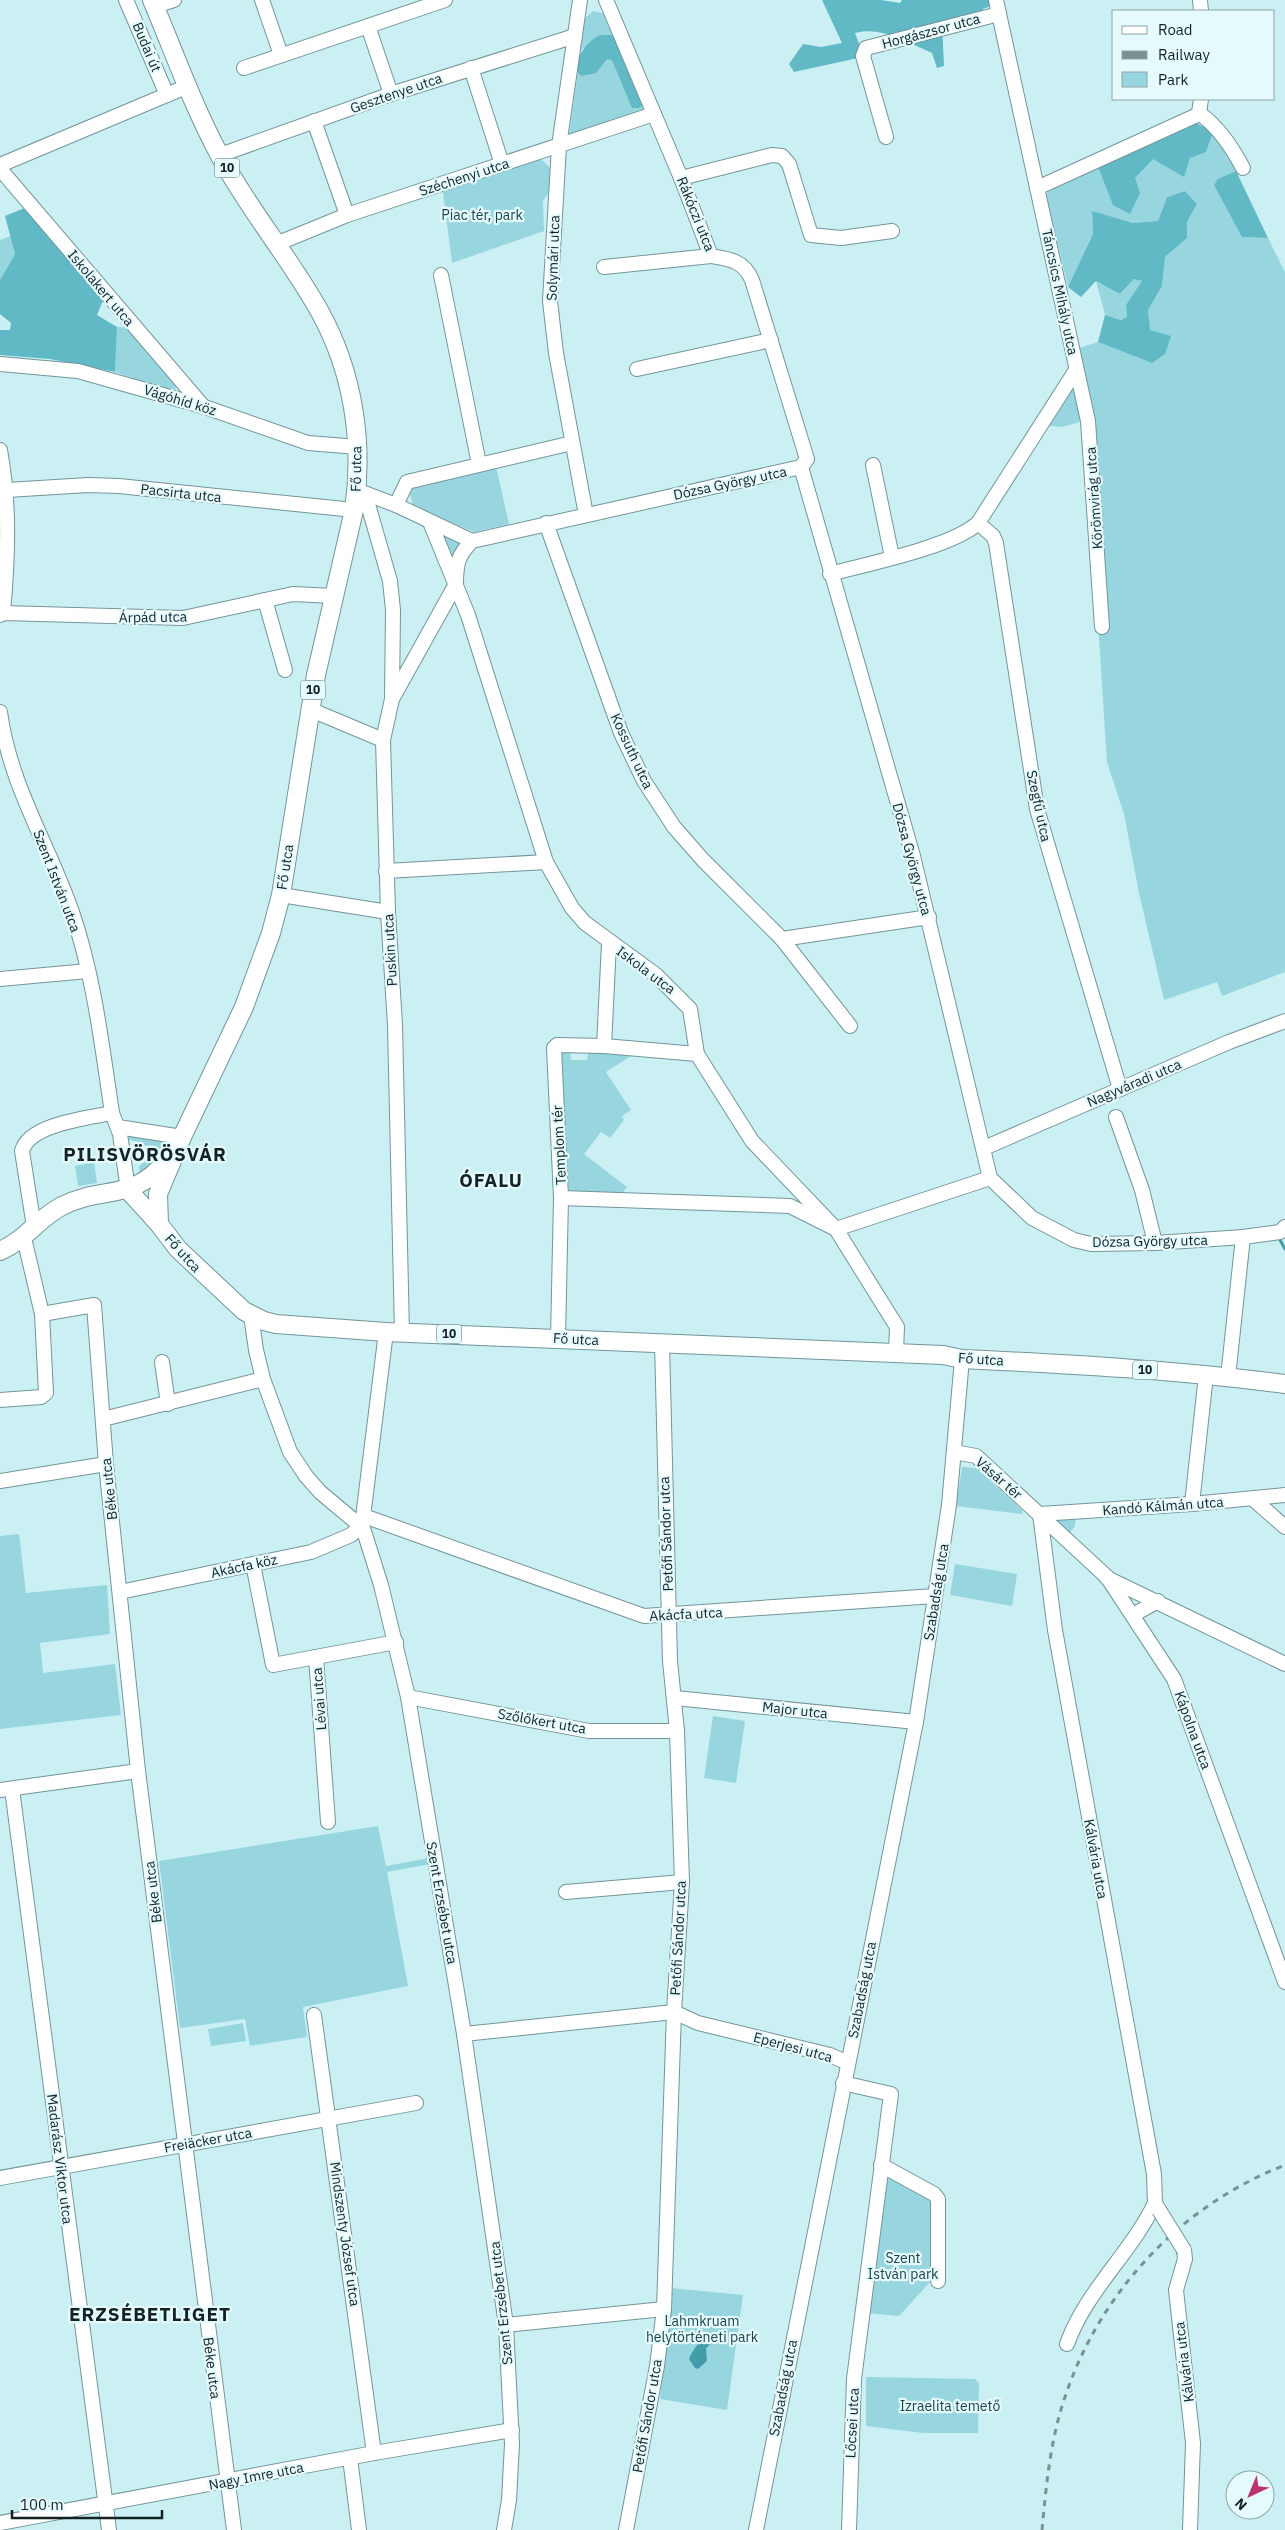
<svg xmlns="http://www.w3.org/2000/svg" width="1285" height="2530" font-family="'IBM Plex Sans',sans-serif">
  <style>
    .green { fill: #98d6df }
    .forest { fill: #60b9c5 }
    .water { fill: #429da8 }
    .lines { fill: none; stroke-linecap: round; stroke-linejoin: round }
    .stream { stroke: #429da8; stroke-width: 3 }
    .minor-casing { stroke: #73959a; stroke-width: 16 }
    .major-casing { stroke: #73959a; stroke-width: 20 }
    .minor { stroke: #fff; stroke-width: 14 }
    .major { stroke: #fff; stroke-width: 18 }
    .rail { stroke: #779194; stroke-width: 3; stroke-dasharray: 6 6; stroke-linecap: butt }
    .minor-bridge-casing { stroke: #73959a; stroke-width: 16; stroke-linecap: butt }
    .minor-bridge { stroke: #fff; stroke-width: 14 }
    .labels { text-anchor: middle; stroke-width: 4.5; stroke-linejoin: round; paint-order: stroke }
    .shield { fill: #e4fafd; stroke: #536365; stroke-width: 1 }
    .shield-label { font-size: 12px; font-weight: bold; fill: #152224 }
    .street-label { font-size: 14px; fill: #152224; stroke: #e4fafd }
    .park-label { font-size: 14px; fill: #1b4449; stroke: #e4fafd }
    .district-label { font-size: 19px; font-weight: bold; letter-spacing: 1px; fill: #152224; stroke: #e4fafd }
  </style>
  <rect width="100%" height="100%" fill="#cbf0f4"/>
  <g class="green">
    <path d="M593 11 606 14 619 38 583 48 580 52 615 39 644 110 569 137 585 18Z"/>
    <path d="M1213 132 1236 171 1218 179 1242 237 1268 238 1285 272V972L1222 996 1217 982 1164 1000 1139 893 1124 814 1107 762 1094 561 1105 558 1094 422 1079 348 1098 342 1152 363 1148 310 1162 286 1165 257 1187 238V222L1197 204 1185 191 1167 197 1158 221 1134 223 1092 212 1093 234 1068 287 1046 195 1056 183 1097 164 1135 178 1153 158H1190Z"/>
    <path d="M541 159 550 168V191L543 201 544 231 452 263 443 192Z"/>
    <path d="M11 236 15 254 0 280V240Z"/>
    <path d="M1134 279 1143 281 1126 305 1127 317 1122 320 1105 315 1096 281 1120 294Z"/>
    <path d="M117 327H129L178 385 173 392 115 372Z"/>
    <path d="M1076 373 1087 420 1062 427 1042 425 1049 414 1054 417 1067 398 1062 394Z"/>
    <path d="M496 467 509 524 474 532 413 506 410 494 413 488Z"/>
    <path d="M442 534 461 542 452 557 450 556Z"/>
    <path d="M560 1051H570L571 1060H587L588 1051 631 1056 606 1072 631 1110 622 1116 624 1120 610 1138 601 1132 584 1154 627 1187 621 1195 567 1193Z"/>
    <path d="M128 1134 164 1141 157 1162 140 1176 139 1166 149 1159V1149L143 1143 129 1140Z"/>
    <path d="M94 1162 97 1183 78 1186 75 1166Z"/>
    <path d="M962 1467 976 1468 1022 1510 1023 1514 956 1506Z"/>
    <path d="M1076 1513 1075 1526 1066 1537 1046 1515Z"/>
    <path d="M19 1534 26 1593 107 1585 110 1634 40 1643 43 1673 115 1664 121 1715 0 1729V1536Z"/>
    <path d="M955 1564 1017 1574 1012 1606 950 1595Z"/>
    <path d="M713 1716 745 1721 736 1783 704 1778Z"/>
    <path d="M378 1826 386 1866 429 1858 431 1864 387 1872 408 1986 303 2007 307 2037 250 2046 245 2019 180 2028 159 1861Z"/>
    <path d="M243 2023 246 2041 211 2046 208 2029Z"/>
    <path d="M883 2173 929 2198 933 2204V2279L899 2316 867 2313Z"/>
    <path d="M671 2288 743 2295 727 2410 660 2399Z"/>
    <path d="M866 2377 975 2379 979 2383 978 2433H923L866 2426Z"/>
  </g>
  <g class="forest">
    <path d="M822 0H881L900 3 902 0H994L993 5 983 9V14L942 24 944 66 937 68 932 53C908 43 881 26 855 33L861 49 858 58 794 72 789 64 803 44 821 47 842 43Z"/>
    <path d="M600 35H611L619 38 645 103 639 108H632L612 60 607 59 596 73 581 76 575 69C581 52 584 44 600 35Z"/>
    <path d="M1191 120 1213 132 1206 152 1190 158 1184 177 1153 159 1135 178 1140 193 1130 214 1113 205 1097 164Z"/>
    <path d="M1236 171 1268 238 1242 237 1214 185 1218 179Z"/>
    <path d="M1185 191 1197 204 1187 222V238L1165 257 1162 286 1148 310 1150 330 1171 336 1165 354 1152 363 1098 342 1105 315 1121 320 1127 317 1126 305 1142 281 1134 279 1120 294 1096 281 1081 297 1068 287 1093 234 1092 211 1133 223 1158 221 1167 197Z"/>
    <path d="M27 207 104 298 97 315 117 327 115 372 50 359 0 355V330H10L11 323 0 314V280L15 254 5 216Z"/>
  </g>
  <path class="water" d="M703 2334H707L712 2343 706 2348 707 2361 698 2369 695 2368 689 2359C692 2349 702 2342 703 2334Z"/>
  <g class="lines">
    <path class="stream" d="M1280 1240 1285 1249"/>
    <g class="minor-casing">
      <g id="minor">
        <path d="M126 0 167 95"/>
        <path d="M262 0 281 55"/>
        <path d="M580 0 559 146 550 301 556 353 586 515"/>
        <path d="M606 0 681 178 711 256C730 259 744 261 752 280L807 459 801 467"/>
        <path d="M996 0 1088 421 1102 627"/>
        <path d="M1200 0 1201 11"/>
        <path d="M154 6 174 0"/>
        <path d="M368 26 391 94"/>
        <path d="M244 68 445 0"/>
        <path d="M471 68 502 164"/>
        <path d="M1199 113C1219 127 1232 147 1243 168"/>
        <path d="M314 121 347 215"/>
        <path d="M886 137 863 56 866 48 999 14"/>
        <path d="M220 155 391 94 575 36"/>
        <path d="M0 165 188 86"/>
        <path d="M0 169 202 405"/>
        <path d="M681 178 772 155 782 156 789 164 811 235 841 238 892 231"/>
        <path d="M1037 188 1195 116 1199 113 1201 99"/>
        <path d="M276 244 347 215 654 114"/>
        <path d="M604 267 711 256"/>
        <path d="M441 275 479 464"/>
        <path d="M0 364 78 371 202 406 308 443 358 447"/>
        <path d="M637 369 771 340"/>
        <path d="M0 450C10 505 8 557 3 613"/>
        <path d="M873 465 892 557"/>
        <path d="M801 467 913 856 990 1178 1032 1218 1074 1240 1091 1244 1155 1243 1243 1237 1280 1232 1285 1227"/>
        <path d="M7 490 88 485 119 486 354 510"/>
        <path d="M359 491 396 505 472 541"/>
        <path d="M365 494 390 581 393 610 392 697"/>
        <path d="M396 505 407 482 572 443"/>
        <path d="M430 522 468 615 546 862 572 908 585 923 656 975 690 1009 697 1054 752 1141 836 1229 897 1327 896 1352"/>
        <path d="M546 523 621 733 644 781 674 827 703 860 782 939 850 1026"/>
        <path d="M978 523 993 536 996 543 1037 809 1120 1089"/>
        <path d="M472 541 801 467"/>
        <path d="M830 574C867 564 952 547 978 523L1076 370"/>
        <path d="M265 600 285 670"/>
        <path d="M0 615 3 613 183 618 293 594 334 596"/>
        <path d="M309 709 383 740"/>
        <path d="M0 712C10 786 48 843 72 912 94 976 102 1046 112 1113L120 1134 128 1190"/>
        <path d="M386 871 546 862"/>
        <path d="M281 895 388 912"/>
        <path d="M782 939 929 917"/>
        <path d="M0 979 88 971"/>
        <path d="M604 1046 609 943"/>
        <path d="M1116 1117 1142 1190 1155 1243"/>
        <path d="M118 1127 182 1137"/>
        <path d="M984 1148 1229 1042 1285 1021"/>
        <path d="M561 1198 790 1206 836 1229 990 1178"/>
        <path d="M34 1227 22 1151C29 1124 88 1118 112 1113"/>
        <path d="M42 1314 94 1305 106 1464 138 1771 234 2530"/>
        <path d="M251 1315 256 1350 263 1379 290 1452 306 1476 320 1492 363 1528 381 1585 408 1697 464 2034 506 2325 512 2444 509 2500 504 2530"/>
        <path d="M402 1333 395 1025 388 912 383 740 392 699 456 584C456 564 458 555 472 541"/>
        <path d="M558 1338 561 1198 554 1048 557 1045 604 1046 697 1054"/>
        <path d="M162 1362 168 1404"/>
        <path d="M1228 1377 1243 1237"/>
        <path d="M0 1400 41 1397 46 1393 42 1314 24 1238"/>
        <path d="M103 1419 263 1379"/>
        <path d="M954 1452 976 1456 1107 1577 1174 1679 1285 1982"/>
        <path d="M0 1481 106 1464"/>
        <path d="M1253 1499 1285 1527"/>
        <path d="M1192 1504 1206 1375"/>
        <path d="M1040 1514 1055 1630 1154 2174 1155 2203 1159 2210"/>
        <path d="M1040 1514 1192 1504 1285 1495"/>
        <path d="M364 1516 644 1616 935 1596"/>
        <path d="M253 1564 273 1665 396 1642"/>
        <path d="M1107 1578 1285 1664"/>
        <path d="M120 1592 311 1552 351 1535 362 1525 386 1332"/>
        <path d="M1133 1615 1158 1601"/>
        <path d="M316 1657 328 1822"/>
        <path d="M408 1697 589 1731H677"/>
        <path d="M675 1698 916 1722"/>
        <path d="M12 1789 109 2530"/>
        <path d="M0 1790 138 1771"/>
        <path d="M566 1892 682 1882"/>
        <path d="M314 2015 374 2453"/>
        <path d="M464 2034 674 2012 698 2023 830 2055 848 2063"/>
        <path d="M843 2083 891 2094 854 2379 849 2530"/>
        <path d="M881 2165 934 2194 938 2199V2281"/>
        <path d="M0 2178 416 2103"/>
        <path d="M1184 2250 1185 2259 1176 2290 1193 2443 1190 2530"/>
        <path d="M506 2325 664 2309"/>
        <path d="M1067 2344C1086 2291 1131 2253 1155 2203"/>
        <path d="M350 2458 359 2530"/>
        <path d="M0 2523 374 2453 512 2430"/>
        <path d="M626 2530 657 2366 664 2309 674 2012 682 1882 677 1731 670 1661 662 1343"/>
        <path d="M756 2530 916 1722 949 1505 962 1359"/>
      </g>
    </g>
    <g class="major-casing">
      <g id="major">
        <path d="M152 0C174 52 193 106 220 156 249 210 290 258 320 312 353 372 364 442 354 510L316 675 281 895 271 933 244 1007 182 1137 158 1194 159 1224 178 1249 244 1311 264 1321 276 1324 386 1332 943 1355 962 1359C1070 1364 1178 1370 1285 1384"/>
        <path d="M128 1190 159 1224"/>
        <path d="M0 1251C27 1239 37 1219 62 1206 103 1185 133 1203 168 1159"/>
      </g>
    </g>
    <use href="#minor" class="minor"/>
    <use href="#major" class="major"/>
    <path class="rail" d="M1042 2530C1046 2487 1050 2444 1063 2403 1097 2295 1179 2206 1285 2165"/>
    <g class="minor-bridge-casing">
      <path id="minor-bridge" d="M1159 2210 1184 2250"/>
    </g>
    <use href="#minor-bridge" class="minor-bridge"/>
  </g>
  <g class="labels">
    <g class="shield">
      <rect x="214.5" y="158.5" width="25" height="19" rx="4"/>
      <rect x="300.5" y="680.5" width="25" height="19" rx="4"/>
      <rect x="436.5" y="1324.5" width="25" height="19" rx="4"/>
      <rect x="1132.5" y="1360.5" width="25" height="19" rx="4"/>
    </g>
    <g class="shield-label">
      <text x="227" y="172">10</text>
      <text x="313" y="694">10</text>
      <text x="449" y="1338">10</text>
      <text x="1145" y="1374">10</text>
    </g>
    <g class="street-label">
      <text transform="translate(931 31) rotate(-15)" y="5">Horgászsor utca</text>
      <text transform="translate(147 47) rotate(67)" y="5">Budai út</text>
      <text transform="translate(396 93) rotate(-19)" y="5">Gesztenye utca</text>
      <text transform="translate(464 177) rotate(-18)" y="5">Széchenyi utca</text>
      <text transform="translate(696 214) rotate(68)" y="5">Rákóczi utca</text>
      <text transform="translate(553 258) rotate(-88)" y="5">Solymári utca</text>
      <text transform="translate(101 288) rotate(50)" y="5">Iskolakert utca</text>
      <text transform="translate(1060 292) rotate(78)" y="5">Táncsics Mihály utca</text>
      <text transform="translate(180 400) rotate(17)" y="5">Vágóhíd köz</text>
      <text transform="translate(356 469) rotate(-89)" y="5">Fő utca</text>
      <text transform="translate(730 483) rotate(-12)" y="5">Dózsa György utca</text>
      <text transform="translate(181 493) rotate(6)" y="5">Pacsirta utca</text>
      <text transform="translate(1094 498) rotate(-94)" y="5">Körömvirág utca</text>
      <text transform="translate(153 617) rotate(-1)" y="5">Árpád utca</text>
      <text transform="translate(632 751) rotate(65)" y="5">Kossuth utca</text>
      <text transform="translate(1039 806) rotate(78)" y="5">Szegfű utca</text>
      <text transform="translate(912 859) rotate(75)" y="5">Dózsa György utca</text>
      <text transform="translate(285 867) rotate(-81)" y="5">Fő utca</text>
      <text transform="translate(57 881) rotate(69)" y="5">Szent István utca</text>
      <text transform="translate(390 950) rotate(-93)" y="5">Puskin utca</text>
      <text transform="translate(646 970) rotate(37)" y="5">Iskola utca</text>
      <text transform="translate(1134 1083) rotate(-23)" y="5">Nagyváradi utca</text>
      <text transform="translate(559 1145) rotate(-93)" y="5">Templom tér</text>
      <text transform="translate(1150 1241) rotate(-1)" y="5">Dózsa György utca</text>
      <text transform="translate(183 1253) rotate(48)" y="5">Fő utca</text>
      <text transform="translate(576 1339) rotate(3)" y="5">Fő utca</text>
      <text transform="translate(981 1359) rotate(4)" y="5">Fő utca</text>
      <text transform="translate(999 1478) rotate(41)" y="5">Vásár tér</text>
      <text transform="translate(109 1489) rotate(-96)" y="5">Béke utca</text>
      <text transform="translate(1163 1506) rotate(-4)" y="5">Kandó Kálmán utca</text>
      <text transform="translate(666 1534) rotate(-92)" y="5">Petőfi Sándor utca</text>
      <text transform="translate(244 1566) rotate(-12)" y="5">Akácfa köz</text>
      <text transform="translate(936 1592) rotate(-81)" y="5">Szabadság utca</text>
      <text transform="translate(686 1614) rotate(-3)" y="5">Akácfa utca</text>
      <text transform="translate(319 1699) rotate(-94)" y="5">Lévai utca</text>
      <text transform="translate(795 1710) rotate(6)" y="5">Major utca</text>
      <text transform="translate(542 1721) rotate(10)" y="5">Szőlőkert utca</text>
      <text transform="translate(1193 1730) rotate(70)" y="5">Kápolna utca</text>
      <text transform="translate(1096 1859) rotate(80)" y="5">Kálvária utca</text>
      <text transform="translate(153 1892) rotate(-97)" y="5">Béke utca</text>
      <text transform="translate(442 1903) rotate(80)" y="5">Szent Erzsébet utca</text>
      <text transform="translate(678 1938) rotate(-87)" y="5">Petőfi Sándor utca</text>
      <text transform="translate(862 1990) rotate(-79)" y="5">Szabadság utca</text>
      <text transform="translate(793 2047) rotate(15)" y="5">Eperjesi utca</text>
      <text transform="translate(208 2140) rotate(-10)" y="5">Freiäcker utca</text>
      <text transform="translate(60 2159) rotate(83)" y="5">Madarász Viktor utca</text>
      <text transform="translate(345 2234) rotate(82)" y="5">Mindszenty József utca</text>
      <text transform="translate(501 2303) rotate(-96)" y="5">Szent Erzsébet utca</text>
      <text transform="translate(1184 2362) rotate(-97)" y="5">Kálvária utca</text>
      <text transform="translate(212 2368) rotate(83)" y="5">Béke utca</text>
      <text transform="translate(783 2388) rotate(-79)" y="5">Szabadság utca</text>
      <text transform="translate(647 2416) rotate(-80)" y="5">Petőfi Sándor utca</text>
      <text transform="translate(852 2423) rotate(-87)" y="5">Lőcsei utca</text>
      <text transform="translate(256 2476) rotate(-11)" y="5">Nagy Imre utca</text>
    </g>
    <g class="park-label">
      <text x="482" y="220">Piac tér, park</text>
      <text x="903" y="2263">Szent<tspan x="903" dy="16">István park</tspan></text>
      <text x="702" y="2326">Lahmkruam<tspan x="702" dy="16">helytörténeti park</tspan></text>
      <text x="950" y="2411">Izraelita temető</text>
    </g>
    <g class="district-label">
      <text x="145" y="1161">PILISVÖRÖSVÁR</text>
      <text x="491" y="1187">ÓFALU</text>
      <text x="150" y="2321">ERZSÉBETLIGET</text>
    </g>
  </g>
  <rect x="1112" y="10" width="162" height="90" fill="#e4fafd" stroke="#91a4a6"/>
  <rect x="1122" y="26" width="25" height="8" fill="#ffffff" stroke="#91a4a6"/>
  <text x="1158" y="35" font-size="15" fill="#152224">Road</text>
  <rect x="1122" y="51" width="25" height="8" fill="#779194" stroke="#91a4a6"/>
  <text x="1158" y="60" font-size="15" fill="#152224">Railway</text>
  <rect x="1122" y="72" width="25" height="15" fill="#98d6df" stroke="#91a4a6"/>
  <text x="1158" y="85" font-size="15" fill="#152224">Park</text>
  <g transform="translate(1250 2495) rotate(224)"><circle r="24" fill="#e4fafd" stroke="#91a4a6"/>
  <path d="M0-4L9 19L0 12L-9 19Z" fill="#bb3373"/>
  <text y="-8" font-size="14" font-weight="bold" text-anchor="middle" fill="#152224">N</text>
  </g>
  <path d="M12 2510v8h150v-8" fill="none" stroke="#152224" stroke-width="2.5"/>
  <text x="20" y="2510" font-size="15" fill="#152224" stroke="#e4fafd" stroke-width="4" paint-order="stroke">100 m</text>
</svg>
